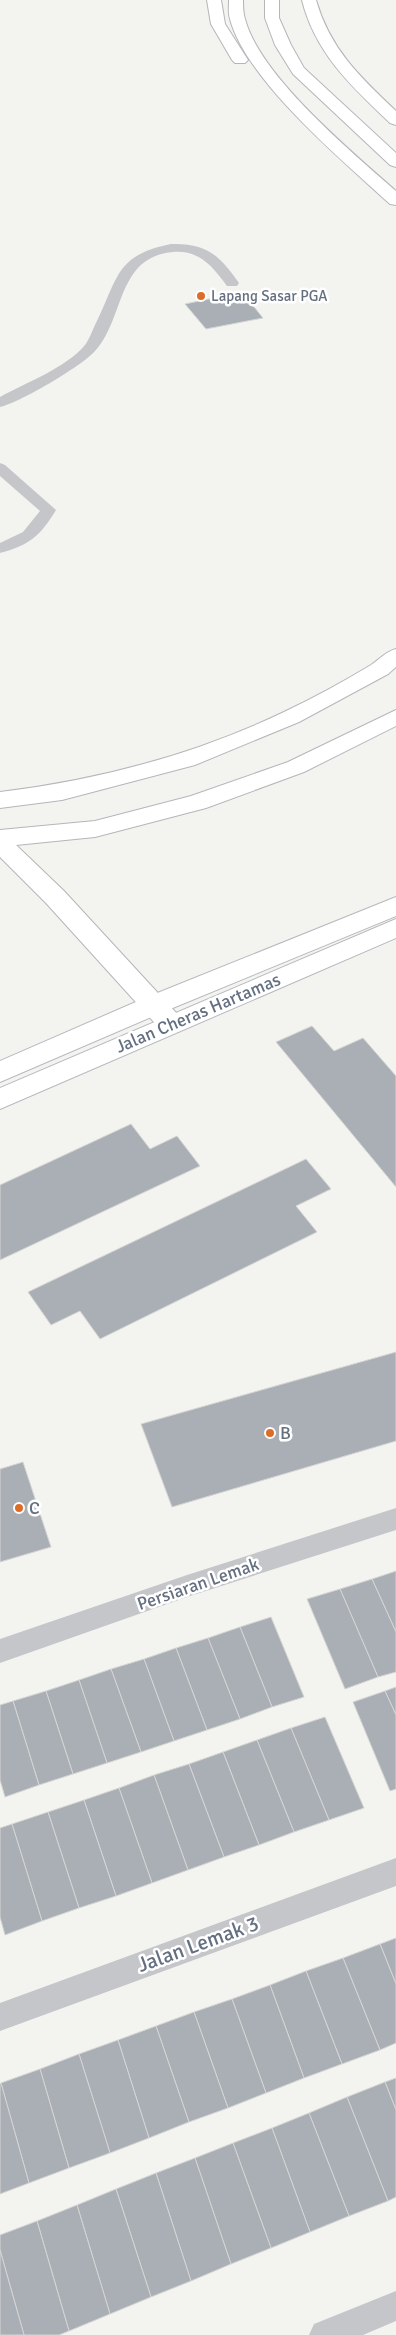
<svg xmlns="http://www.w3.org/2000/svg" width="396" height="2335" font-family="Signika,sans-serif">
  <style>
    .building { fill: #aaafb6; stroke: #d5d5d3 }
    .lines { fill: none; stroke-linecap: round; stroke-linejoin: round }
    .secondary-casing { stroke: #b6b9be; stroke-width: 2 }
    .highway-casing { stroke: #b4b6ba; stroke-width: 2 }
    .street { fill: #c4c6ca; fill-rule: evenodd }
    .secondary { fill: #fff; fill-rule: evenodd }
    .highway { fill: #fff; fill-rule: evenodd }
    .poi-dot { fill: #dc6d28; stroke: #fff; stroke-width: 2 }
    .labels { text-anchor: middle; stroke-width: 5; stroke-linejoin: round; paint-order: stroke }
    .far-poi-label { font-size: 15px; fill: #646f80; stroke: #fff; text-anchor: start }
    .street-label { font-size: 18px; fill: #646f80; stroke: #fff }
    .poi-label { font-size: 18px; fill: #646f80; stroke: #fff; text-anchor: start }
    .near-street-label { font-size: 21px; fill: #646f80; stroke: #fff }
  </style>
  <rect width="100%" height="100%" fill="#f3f4f0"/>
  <g class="building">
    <path d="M242 292 263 318 206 329 185 304Z"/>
    <path d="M312 1026 334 1051 363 1038 396 1076V1187L276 1042Z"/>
    <path d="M131 1124 150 1149 177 1136 200 1166 0 1260V1185Z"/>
    <path d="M306 1159 331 1189 296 1206 317 1232 100 1339 80 1311 51 1325 28 1292Z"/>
    <path d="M396 1352V1441L172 1507 141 1424Z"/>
    <path d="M23 1462 51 1547 0 1562V1469Z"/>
    <path d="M396 1571V1632L372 1579Z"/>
    <path d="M372 1579 396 1632V1672L378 1677 340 1589Z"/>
    <path d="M340 1589 378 1677 345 1689 307 1599Z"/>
    <path d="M271 1617 304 1697 272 1707 240 1627Z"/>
    <path d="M240 1627 272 1707 240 1719 208 1638Z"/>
    <path d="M208 1638 240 1719 207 1730 176 1648Z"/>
    <path d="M176 1648 207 1730 174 1741 144 1659Z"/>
    <path d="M144 1659 174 1741 141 1752 111 1669Z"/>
    <path d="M111 1669 141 1752 107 1763 79 1680Z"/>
    <path d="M79 1680 107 1763 73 1774 46 1691Z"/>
    <path d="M396 1687V1715L385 1691Z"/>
    <path d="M46 1691 73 1774 39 1785 13 1701Z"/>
    <path d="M385 1691 396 1715V1789L390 1791 353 1702Z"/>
    <path d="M13 1701 39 1785 5 1797 0 1780V1705Z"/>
    <path d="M325 1717 364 1808 329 1820 291 1728Z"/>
    <path d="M291 1728 329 1820 294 1832 257 1740Z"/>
    <path d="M257 1740 294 1832 259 1845 223 1752Z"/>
    <path d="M223 1752 259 1845 224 1857 189 1764Z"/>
    <path d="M189 1764 224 1857 188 1870 154 1775Z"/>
    <path d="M154 1775 188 1870 152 1883 119 1788Z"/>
    <path d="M119 1788 152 1883 116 1896 84 1800Z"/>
    <path d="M84 1800 116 1896 79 1908 48 1812Z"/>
    <path d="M48 1812 79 1908 42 1921 12 1824Z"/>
    <path d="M12 1824 42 1921 5 1935 0 1917V1828Z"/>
    <path d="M396 1938V1984L380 1944Z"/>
    <path d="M380 1944 396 1984V2043L380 2050 343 1958Z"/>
    <path d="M343 1958 380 2050 342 2064 306 1971Z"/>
    <path d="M306 1971 342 2064 304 2078 270 1985Z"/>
    <path d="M270 1985 304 2078 266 2093 232 1999Z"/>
    <path d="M232 1999 266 2093 228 2108 194 2012Z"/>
    <path d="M194 2012 228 2108 189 2122 156 2026Z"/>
    <path d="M156 2026 189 2122 149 2138 118 2040Z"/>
    <path d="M118 2040 149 2138 110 2153 79 2054Z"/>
    <path d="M79 2054 110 2153 69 2168 40 2069Z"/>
    <path d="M40 2069 69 2168 29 2183 1 2083Z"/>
    <path d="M396 2078V2110L385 2082Z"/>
    <path d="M385 2082 396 2110V2197L388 2201 347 2097Z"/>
    <path d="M1 2083 29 2183 0 2194V2084Z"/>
    <path d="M347 2097 388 2201 349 2216 309 2113Z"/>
    <path d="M309 2113 349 2216 310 2232 272 2128Z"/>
    <path d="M272 2128 310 2232 271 2248 233 2143Z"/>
    <path d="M233 2143 271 2248 231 2264 195 2158Z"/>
    <path d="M195 2158 231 2264 191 2281 156 2173Z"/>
    <path d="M156 2173 191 2281 151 2297 116 2189Z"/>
    <path d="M116 2189 151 2297 110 2314 77 2205Z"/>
    <path d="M77 2205 110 2314 69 2331 37 2221Z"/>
    <path d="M37 2221 69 2331 59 2335H24L0 2250V2235Z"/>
    <path d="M0 2250 24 2335H0Z"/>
  </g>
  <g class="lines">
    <g class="secondary-casing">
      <g id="secondary">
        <path d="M396 897V916L163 1012 0 1082V1061L145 998Z"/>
        <path d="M396 919V938L0 1109V1088Z"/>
      </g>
    </g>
    <g class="highway-casing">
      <g id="highway">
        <path d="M207 0H221L225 24 248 60 245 63H235L232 60 211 24Z"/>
        <path d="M229 0H243C243 6 243 13 245 19 260 76 352 152 396 191V205L390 204C343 161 246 80 230 19 228 13 229 6 229 0Z"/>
        <path d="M265 0H279V18L291 45 304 68 396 153V167L390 165 293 74 275 45 265 18Z"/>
        <path d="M302 0H316C330 49 360 77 396 111V125L390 123C352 87 315 53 302 0Z"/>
        <path d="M396 649V667L388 674 299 722 195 765 62 800 0 808V792C98 780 194 755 284 712 313 698 343 682 371 665 380 659 385 652 396 649Z"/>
        <path d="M396 710V726L304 772 206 808 95 837 16 845 64 891 180 1017 184 1024 180 1031 171 1033 162 1031 46 903 0 857V830L95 821 191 796 288 762Z"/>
      </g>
    </g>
    <g class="street">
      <path d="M171 244C207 243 219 255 239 283L237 286H227C212 266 200 250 173 252 116 257 125 319 95 351 82 366 19 403 0 407V397C25 383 66 368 85 345 89 340 92 331 95 325 118 280 114 255 171 244Z"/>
      <path d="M0 463 5 465 56 510C40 536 30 545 0 553V543L23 532 40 511 0 476Z"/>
      <path d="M396 1508V1530L187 1597 0 1663V1639L187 1575Z"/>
      <path d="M396 1858V1886L0 2031V2003Z"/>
      <path d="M396 2291V2321L363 2335H309L314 2324Z"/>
    </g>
    <use href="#secondary" class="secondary"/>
    <use href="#highway" class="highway"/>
  </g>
  <g class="poi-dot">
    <circle cx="201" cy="296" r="5"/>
    <circle cx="270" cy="1433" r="5"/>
    <circle cx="19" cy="1508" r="5"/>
  </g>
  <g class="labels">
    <g class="far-poi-label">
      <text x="211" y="301">Lapang Sasar PGA</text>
    </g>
    <g class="street-label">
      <text transform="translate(198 1013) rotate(-23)" y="6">Jalan Cheras Hartamas</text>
      <text transform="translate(198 1584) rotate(-19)" y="6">Persiaran Lemak</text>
    </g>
    <g class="poi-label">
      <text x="280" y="1439">B</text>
      <text x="29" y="1514">C</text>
    </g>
    <g class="near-street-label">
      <text transform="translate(198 1944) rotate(-20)" y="7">Jalan Lemak 3</text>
    </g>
  </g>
</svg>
